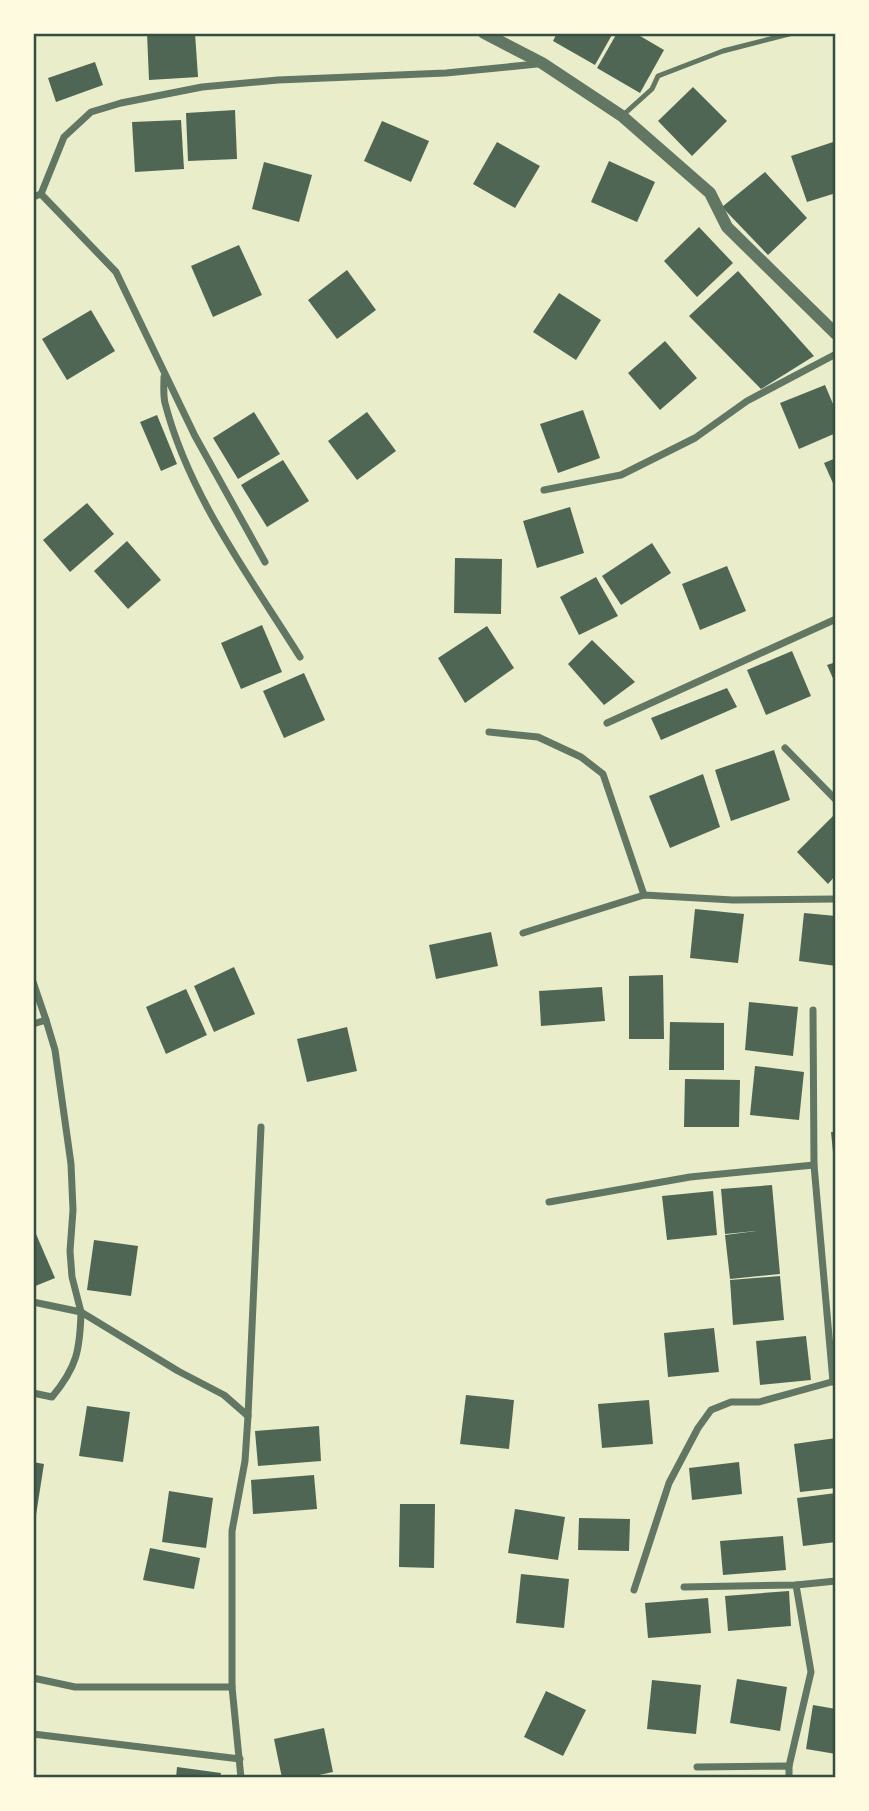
<svg xmlns="http://www.w3.org/2000/svg" width="869" height="1811" font-family="Cabin,sans-serif">
  <style>
    .building { fill: #4f6655 }
    .lines { fill: none; stroke-linecap: round; stroke-linejoin: round }
    .service { stroke: #617663; stroke-width: 5 }
    .minor { stroke: #617663; stroke-width: 7 }
    .tertiary { stroke: #617663; stroke-width: 12 }
    .neatline { fill: none; stroke: #344e41; stroke-width: 2.5 }
  </style>
  <rect width="100%" height="100%" fill="#e9edc9"/>
  <g class="building">
    <path d="M147 33H195L198 77 149 80Z"/>
    <path d="M557 33H613L595 65 553 41Z"/>
    <path d="M617 33H635L664 50 640 93 597 68Z"/>
    <path d="M95 62 103 85 56 102 48 78Z"/>
    <path d="M693 87 727 121 692 156 658 121Z"/>
    <path d="M235 110 237 159 188 161 186 113Z"/>
    <path d="M181 120 184 169 135 172 132 122Z"/>
    <path d="M382 121 429 141 411 182 364 161Z"/>
    <path d="M836 141V193L807 202 791 156Z"/>
    <path d="M497 142 540 166 515 208 473 184Z"/>
    <path d="M609 161 655 182 637 222 591 202Z"/>
    <path d="M264 162 312 175 299 222 252 209Z"/>
    <path d="M765 172 807 218 768 255 722 207Z"/>
    <path d="M699 227 733 263 697 297 664 261Z"/>
    <path d="M239 245 262 295 213 317 191 266Z"/>
    <path d="M347 270 376 310 337 339 308 300Z"/>
    <path d="M738 271 814 356 761 389 689 316Z"/>
    <path d="M559 293 601 320 576 360 533 332Z"/>
    <path d="M91 310 115 351 67 380 42 339Z"/>
    <path d="M665 341 697 378 660 410 628 373Z"/>
    <path d="M825 385 836 411V433L799 449 780 403Z"/>
    <path d="M583 410 600 458 558 473 540 424Z"/>
    <path d="M254 412 280 454 238 479 213 438Z"/>
    <path d="M367 412 396 451 357 480 328 441Z"/>
    <path d="M157 415 177 464 161 471 140 422Z"/>
    <path d="M836 458V490L824 463Z"/>
    <path d="M283 460 309 501 267 527 241 485Z"/>
    <path d="M87 503 114 534 70 572 43 540Z"/>
    <path d="M570 507 584 553 537 568 523 521Z"/>
    <path d="M127 541 161 580 128 609 94 571Z"/>
    <path d="M652 543 671 573 621 605 602 576Z"/>
    <path d="M455 558 502 559 501 614 454 613Z"/>
    <path d="M727 566 746 611 700 630 682 584Z"/>
    <path d="M596 577 618 616 579 635 560 597Z"/>
    <path d="M262 625 282 672 241 689 221 643Z"/>
    <path d="M487 626 514 668 465 703 438 658Z"/>
    <path d="M592 640 635 682 604 705 568 664Z"/>
    <path d="M792 651 811 696 766 715 747 670Z"/>
    <path d="M836 662V685L827 665Z"/>
    <path d="M304 673 325 720 284 738 263 691Z"/>
    <path d="M727 688 737 707 661 740 651 718Z"/>
    <path d="M774 750 790 800 731 821 715 770Z"/>
    <path d="M703 774 720 827 670 848 649 796Z"/>
    <path d="M833 816 836 819V875L828 884 797 852Z"/>
    <path d="M695 909 744 914 738 963 690 958Z"/>
    <path d="M804 913 836 916V966L799 961Z"/>
    <path d="M491 932 498 966 436 979 429 945Z"/>
    <path d="M234 967 255 1014 214 1032 194 986Z"/>
    <path d="M663 975 664 1039H629V976Z"/>
    <path d="M602 987 605 1021 541 1026 539 991Z"/>
    <path d="M186 989 207 1035 166 1054 146 1007Z"/>
    <path d="M749 1002 798 1007 793 1056 745 1050Z"/>
    <path d="M670 1022 724 1023V1070H669Z"/>
    <path d="M347 1027 357 1071 307 1082 297 1039Z"/>
    <path d="M755 1066 804 1072 799 1120 750 1115Z"/>
    <path d="M685 1079 740 1080 739 1127H684Z"/>
    <path d="M831 1132H836V1162H834Z"/>
    <path d="M772 1185 780 1274 730 1279 725 1235 756 1231 725 1234 721 1189Z"/>
    <path d="M713 1191 717 1235 667 1240 662 1196Z"/>
    <path d="M33 1227 55 1278 33 1287Z"/>
    <path d="M94 1240 138 1246 131 1296 87 1290Z"/>
    <path d="M780 1276 784 1320 733 1325 730 1280Z"/>
    <path d="M714 1328 719 1372 668 1377 664 1333Z"/>
    <path d="M806 1336 811 1380 760 1385 756 1341Z"/>
    <path d="M466 1395 514 1400 509 1449 460 1444Z"/>
    <path d="M649 1400 653 1444 602 1448 598 1404Z"/>
    <path d="M87 1406 130 1412 123 1462 79 1456Z"/>
    <path d="M319 1426 321 1461 258 1466 255 1431Z"/>
    <path d="M836 1438V1488L800 1492 794 1444Z"/>
    <path d="M33 1462 44 1464 36 1515 33 1514Z"/>
    <path d="M739 1462 742 1494 692 1500 689 1468Z"/>
    <path d="M314 1475 317 1509 253 1514 251 1480Z"/>
    <path d="M169 1491 213 1498 206 1548 162 1542Z"/>
    <path d="M836 1493V1542L803 1546 797 1498Z"/>
    <path d="M400 1504H435L434 1568 399 1567Z"/>
    <path d="M515 1509 565 1517 558 1560 508 1553Z"/>
    <path d="M579 1518 630 1519 629 1551 578 1550Z"/>
    <path d="M783 1536 786 1570 723 1575 720 1541Z"/>
    <path d="M150 1548 200 1558 194 1589 143 1580Z"/>
    <path d="M521 1574 569 1579 564 1628 516 1623Z"/>
    <path d="M789 1591 791 1626 728 1631 725 1596Z"/>
    <path d="M708 1598 711 1633 648 1638 645 1603Z"/>
    <path d="M737 1679 787 1687 780 1731 730 1723Z"/>
    <path d="M652 1680 701 1685 696 1734 647 1729Z"/>
    <path d="M546 1691 586 1710 563 1756 524 1737Z"/>
    <path d="M813 1705 836 1709V1754L806 1749Z"/>
    <path d="M324 1728 333 1772 305 1778H282L274 1739Z"/>
    <path d="M177 1767 221 1773 220 1778H176Z"/>
  </g>
  <g class="lines">
    <path class="service" d="M622 116 652 89 658 76 723 51 793 33"/>
    <g class="minor">
      <path d="M41 194 116 272 195 436 265 562"/>
      <path d="M33 197 41 194 64 137 91 112 121 103 202 87 278 80 446 73 537 64"/>
      <path d="M164 377C164 385 163 395 165 403 189 496 250 577 300 657"/>
      <path d="M544 490 621 475 695 438 747 401 836 354"/>
      <path d="M607 723 836 619"/>
      <path d="M489 732 538 737 581 757 603 774 644 895"/>
      <path d="M785 748 836 800"/>
      <path d="M523 933 644 895 733 900 836 899"/>
      <path d="M33 982 46 1020"/>
      <path d="M813 1010 814 1165 833 1382"/>
      <path d="M33 1024 46 1020 55 1050 71 1164 73 1210 70 1251 72 1277 81 1312 178 1371 224 1395 248 1416 245 1461 232 1531V1687L241 1778"/>
      <path d="M549 1202 690 1177 814 1165"/>
      <path d="M33 1302 81 1312C80 1350 77 1367 52 1397L33 1393"/>
      <path d="M248 1416 261 1127"/>
      <path d="M684 1587 796 1585 836 1581"/>
      <path d="M634 1590 669 1483 698 1428 711 1410 731 1402H759L835 1381"/>
      <path d="M33 1678 75 1687H232"/>
      <path d="M33 1734 240 1759"/>
      <path d="M789 1766 811 1672 796 1585"/>
      <path d="M697 1767 789 1766V1778"/>
    </g>
    <path class="tertiary" d="M484 33 542 63 622 116 710 193 727 227 836 334"/>
  </g>
  <rect width="869" height="1811" fill="none" stroke="#fefae0" stroke-width="70"/>
  <rect x="35" y="35" width="799" height="1741" class="neatline"/>
</svg>
